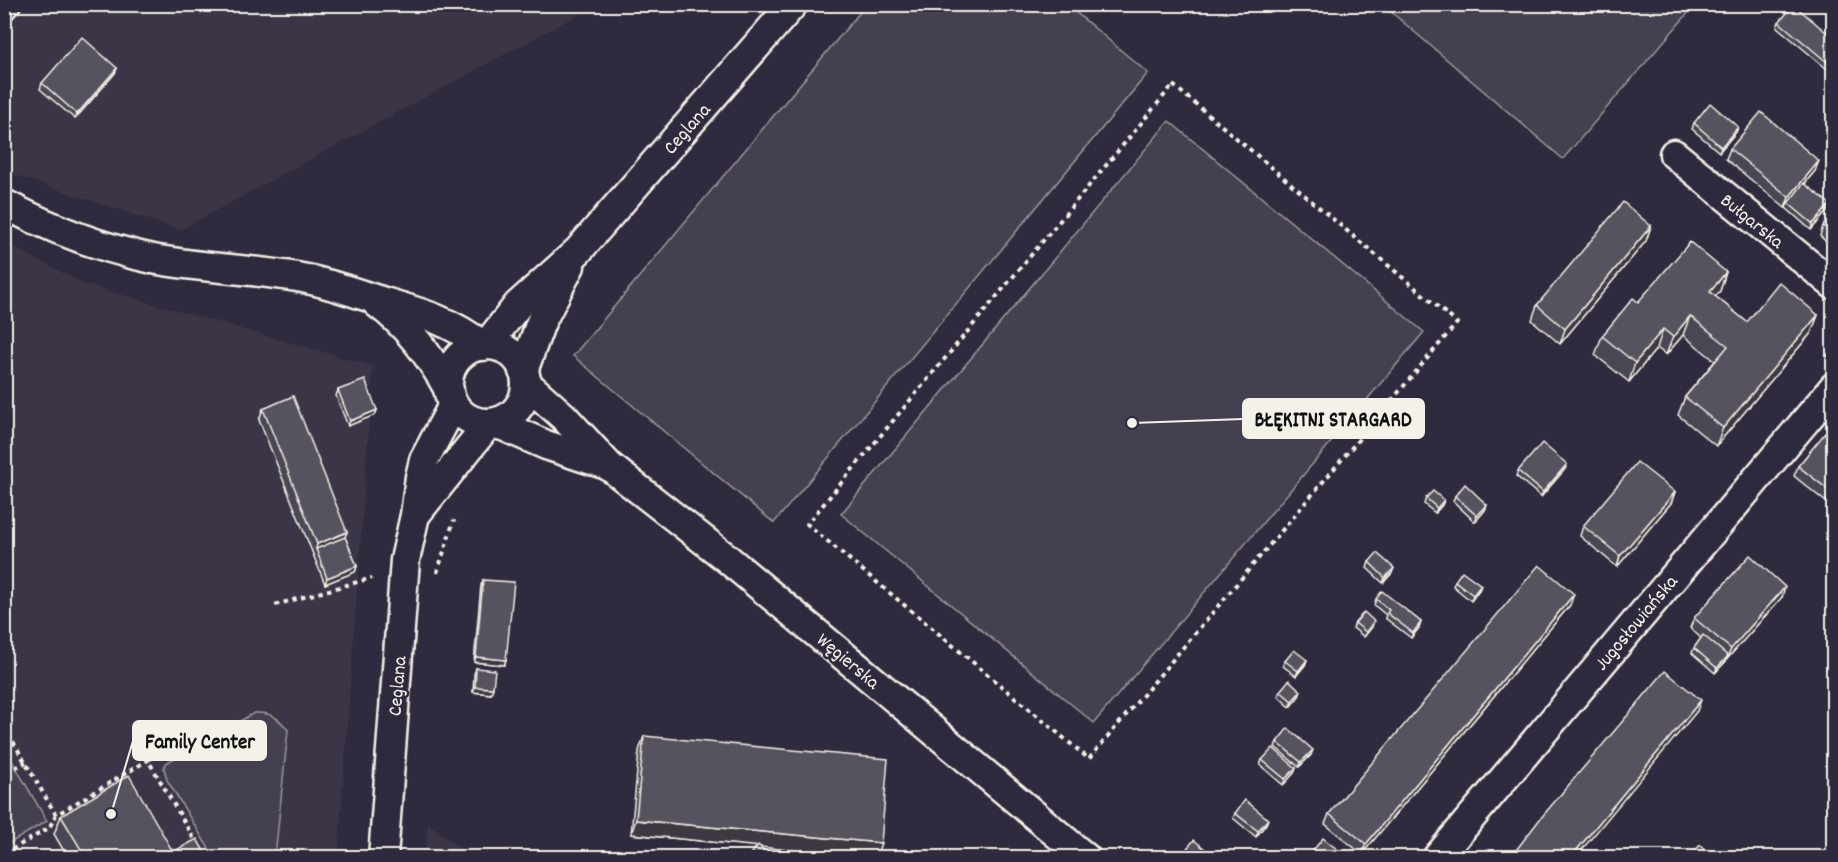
<svg xmlns="http://www.w3.org/2000/svg" width="1838" height="862" font-family="Dekko,sans-serif">
  <style>
    .built { fill: #3b3647 }
    .green { fill: #454050; stroke: #9c989c; stroke-width: 1.5 }
    .lines { fill: none; stroke-linecap: round; stroke-linejoin: round }
    .service-casing { stroke: #f4f1e8; stroke-width: 20 }
    .minor-casing { stroke: #f4f1e8; stroke-width: 33 }
    .path { stroke: #f4f1e8; stroke-width: 4; stroke-dasharray: 4.5 4.5; stroke-linecap: butt }
    .service { stroke: #2f2a3d; stroke-width: 15 }
    .minor { stroke: #2f2a3d; stroke-width: 28 }
    .wall { fill: #4a4752; stroke: #f4f1e8; stroke-width: 1.5 }
    .shaded-wall { fill: #3c3942; stroke: #f4f1e8; stroke-width: 1.5 }
    .building { fill: #56525f; stroke: #f4f1e8; stroke-width: 1.5 }
    .labels { text-anchor: middle; stroke-width: 5; stroke-linejoin: round; paint-order: stroke }
    .street-label { font-size: 20px; fill: #f4f1e8; stroke: #2f2a3d }
    .leader { fill: none; stroke: #f4f1e8; stroke-width: 2 }
    .callout-dot { fill: #f4f1e8; stroke: #2f2a3d; stroke-width: 2 }
    .callout { fill: #f4f1e8; stroke: #f4f1e8; stroke-width: 2 }
    .callout-label { font-size: 21px; text-anchor: middle; font-weight: bold; fill: #111 }
  </style>
  <rect width="100%" height="100%" fill="#2f2a3d"/>
  <filter id="ink" filterUnits="userSpaceOnUse"><feTurbulence type="fractalNoise" baseFrequency=".0167" numOctaves="2"/><feDisplacementMap in="SourceGraphic" scale="12" xChannelSelector="R" yChannelSelector="G"/><feConvolveMatrix kernelMatrix="1 2 1 2 8 2 1 2 1" color-interpolation-filters="sRGB"/></filter>
  <g filter="url(#ink)">
    <g class="built">
      <path d="M5 5H596L180 230 5 172Z"/>
      <path d="M4 242 84 284 373 366 338 857H5Z"/>
      <path d="M428 823 471 857H425Z"/>
    </g>
    <g class="green">
      <path d="M866 5H1067L1148 73 774 523 573 356Z"/>
      <path d="M1383 5H1695L1563 159Z"/>
      <path d="M1169 121 1424 332 1094 723 841 514Z"/>
      <path d="M254 713C270 712 278 717 288 730L275 857H214L167 780 164 768 166 763Z"/>
      <path d="M5 749 47 821 5 846H4Z"/>
    </g>
    <g class="lines">
      <g class="service-casing">
        <path id="service" d="M4 14 13 4"/>
      </g>
      <g class="minor-casing">
        <g id="minor">
          <path d="M1674 154 1834 285"/>
          <path d="M4 204C52 229 100 248 153 259 200 268 249 269 297 277 327 282 355 293 384 302 422 313 451 321 483 346L492 338 518 305 578 251 793 4"/>
          <path d="M377 303C407 325 431 357 449 390"/>
          <circle cx="487" cy="384" r="39"/>
          <path d="M523 371 541 322 570 266"/>
          <path d="M526 383 564 417 609 466 724 556 1086 858"/>
          <path d="M416 514 489 423 503 426 546 445 607 465"/>
          <path d="M383 858 405 560 415 515 420 477 424 460 450 411 452 402"/>
          <path d="M1437 858 1834 387"/>
        </g>
      </g>
      <g class="path">
        <path d="M1173 85 1457 323 1089 759 807 524Z"/>
        <path d="M1827 357 1834 349"/>
        <path d="M437 573 454 520"/>
        <path d="M275 605 372 578"/>
        <path d="M4 726 56 815"/>
        <path d="M159 753 148 760 197 844"/>
        <path d="M15 768 26 762"/>
        <path d="M4 854 49 828 56 815 148 760"/>
      </g>
      <use href="#service" class="service"/>
      <use href="#minor" class="minor"/>
    </g>
    <g class="wall">
      <path d="M1779 22 1833 38V74L1777 27Z"/>
      <path d="M117 68 115 73 75 119 40 89 42 83Z"/>
      <path d="M1694 123 1738 127 1736 132 1719 152 1692 129Z"/>
      <path d="M1730 149 1815 171 1805 183 1828 210 1811 230 1786 208 1787 205 1785 208 1726 159Z"/>
      <path d="M1833 214V248L1820 236 1823 226Z"/>
      <path d="M1651 226 1646 241 1560 344 1532 320 1537 305Z"/>
      <path d="M1726 272 1720 291 1715 296 1747 322 1818 315 1811 333 1716 446 1678 415 1685 397 1715 361 1683 335 1666 355 1657 348 1629 382 1595 355 1602 336 1638 302Z"/>
      <path d="M338 390 377 410 375 415 348 426 336 396Z"/>
      <path d="M263 409 345 537 357 566 355 572 325 584 259 420Z"/>
      <path d="M1798 466 1833 493 1826 502 1794 476Z"/>
      <path d="M1565 469 1541 497 1516 476 1518 471Z"/>
      <path d="M1675 492 1671 503 1617 567 1580 536 1583 526Z"/>
      <path d="M1455 496 1487 505 1485 510 1475 522 1453 501Z"/>
      <path d="M1426 498 1444 500 1442 505 1435 513 1424 504Z"/>
      <path d="M1369 562 1392 573 1383 583 1367 568Z"/>
      <path d="M483 580 506 660 504 665 474 662 481 585Z"/>
      <path d="M1455 581 1481 585 1479 590 1471 601 1453 586Z"/>
      <path d="M1782 597 1727 659 1726 661 1715 673 1692 653 1694 648 1701 638 1690 628 1694 618Z"/>
      <path d="M1376 599 1421 622 1419 628 1411 638 1385 618 1386 615 1374 605Z"/>
      <path d="M1570 605 1362 854 1325 824 1329 814Z"/>
      <path d="M1355 623 1372 627 1364 637 1353 628Z"/>
      <path d="M1307 660 1305 665 1296 676 1283 666 1285 661Z"/>
      <path d="M476 668 491 694 473 692 474 674Z"/>
      <path d="M1280 691H1301L1299 696 1290 707 1278 696Z"/>
      <path d="M644 736 876 858 631 834 639 751Z"/>
      <path d="M1277 742 1311 755 1299 767 1275 747Z"/>
      <path d="M1262 760 1296 768 1294 773 1283 785 1260 765Z"/>
      <path d="M1235 813 1268 819 1266 824 1256 837 1233 818Z"/>
      <path d="M61 816 173 852 208 858H68L54 834Z"/>
    </g>
    <g class="shaded-wall">
      <path d="M117 68 115 73 75 119 77 114Z"/>
      <path d="M1738 127 1736 132 1719 152 1721 147Z"/>
      <path d="M1819 161 1815 171 1788 203 1785 208 1789 197Z"/>
      <path d="M1830 204 1828 210 1811 230 1813 224Z"/>
      <path d="M1651 226 1646 241 1560 344 1565 329Z"/>
      <path d="M1726 272 1720 291 1704 310 1710 292Z"/>
      <path d="M1818 315 1811 333 1716 446 1723 428Z"/>
      <path d="M1690 316 1683 335 1666 355 1673 337Z"/>
      <path d="M1663 329 1657 348 1629 382 1635 363Z"/>
      <path d="M377 410 375 415 348 426 350 421Z"/>
      <path d="M1567 464 1565 469 1541 497 1543 492Z"/>
      <path d="M1833 487V493L1826 502 1830 491Z"/>
      <path d="M1675 492 1671 503 1617 567 1620 556Z"/>
      <path d="M1444 500 1442 505 1435 513 1437 508Z"/>
      <path d="M1487 505 1485 510 1475 522 1477 516Z"/>
      <path d="M347 532 343 542 316 549 317 544Z"/>
      <path d="M357 566 355 572 325 584 327 578Z"/>
      <path d="M1394 568 1392 573 1383 583 1385 578Z"/>
      <path d="M1481 585 1479 590 1471 601 1473 595Z"/>
      <path d="M1785 587 1782 597 1727 659 1731 649Z"/>
      <path d="M1574 594 1570 605 1362 854 1366 844Z"/>
      <path d="M1374 621 1372 627 1364 637 1366 632Z"/>
      <path d="M1421 622 1419 628 1411 638 1413 633Z"/>
      <path d="M1728 656 1726 661 1715 673 1717 668Z"/>
      <path d="M476 657 506 660 504 665 474 662Z"/>
      <path d="M1307 660 1305 665 1296 676 1298 671Z"/>
      <path d="M475 687 493 688 491 694 473 692Z"/>
      <path d="M1301 691 1299 696 1290 707 1292 701Z"/>
      <path d="M1701 700 1697 711 1575 858H1570Z"/>
      <path d="M1313 750 1311 755 1299 767 1301 762Z"/>
      <path d="M1296 768 1294 773 1283 785 1285 779Z"/>
      <path d="M1268 819 1266 824 1256 837 1258 831Z"/>
      <path d="M636 820 881 843 876 858H870L631 834Z"/>
    </g>
    <g class="building">
      <path d="M1794 5 1833 38V67L1779 22Z"/>
      <path d="M82 37 117 68 77 114 42 83Z"/>
      <path d="M1710 103 1738 127 1721 147 1694 123Z"/>
      <path d="M1761 112 1819 161 1789 197 1730 149Z"/>
      <path d="M1804 183 1830 204 1813 224 1788 203Z"/>
      <path d="M1623 202 1651 226 1565 329 1537 305Z"/>
      <path d="M1833 214V234L1823 226Z"/>
      <path d="M1690 242 1726 272 1710 292 1747 322 1779 282 1818 315 1723 428 1685 397 1728 346 1690 316 1673 337 1663 329 1635 363 1602 336 1633 298 1638 302Z"/>
      <path d="M365 380 377 410 350 421 338 390Z"/>
      <path d="M293 396 347 532 317 544 263 409Z"/>
      <path d="M1825 433 1833 440V487L1830 491 1798 466Z"/>
      <path d="M1542 443 1567 464 1543 492 1518 471Z"/>
      <path d="M1637 462 1675 492 1620 556 1583 526Z"/>
      <path d="M1465 484 1487 505 1477 516 1455 496Z"/>
      <path d="M1433 491 1444 500 1437 508 1426 498Z"/>
      <path d="M345 537 357 566 327 578 316 549Z"/>
      <path d="M1377 553 1394 568 1385 578 1369 562Z"/>
      <path d="M1750 555 1785 587 1731 649 1694 618Z"/>
      <path d="M1539 565 1574 594 1366 844 1329 814Z"/>
      <path d="M1462 571 1481 585 1473 595 1455 581Z"/>
      <path d="M483 580 514 582 506 660 476 657Z"/>
      <path d="M1382 591 1421 622 1413 633 1387 613 1389 610 1376 599Z"/>
      <path d="M1364 612 1374 621 1366 632 1355 623Z"/>
      <path d="M1703 635 1728 656 1717 668 1694 648Z"/>
      <path d="M1294 650 1307 660 1298 671 1285 661Z"/>
      <path d="M476 668 495 670 493 688 475 687Z"/>
      <path d="M1665 671 1701 700 1570 858H1510L1540 819Z"/>
      <path d="M1289 680 1301 691 1292 701 1280 691Z"/>
      <path d="M1288 728 1313 750 1301 762 1277 742Z"/>
      <path d="M644 736 888 759 881 843 636 820Z"/>
      <path d="M1273 748 1296 768 1285 779 1262 760Z"/>
      <path d="M129 775 173 852 197 839 208 858H86L61 816Z"/>
      <path d="M1245 800 1268 819 1258 831 1235 813Z"/>
      <path d="M1323 838 1348 858H1307Z"/>
      <path d="M1194 840 1216 858H1188L1183 853Z"/>
      <path d="M758 845 773 858H748Z"/>
      <path d="M1700 845 1713 858H1689Z"/>
    </g>
  </g>
  <g class="labels">
    <g class="street-label">
      <text transform="translate(686 128) rotate(-49)" y="7">Ceglana</text>
      <text transform="translate(1753 220) rotate(39)" y="7">Bułgarska</text>
      <text transform="translate(1635 622) rotate(-50)" y="7">Jugosłowiańska</text>
      <text transform="translate(849 660) rotate(40)" y="7">Węgierska</text>
      <text transform="translate(396 686) rotate(-85)" y="7">Ceglana</text>
    </g>
  </g>
  <path class="leader" d="M1132 423L1243 419M111 814L133 741"/>
  <g class="callout-dot">
    <circle cx="1132" cy="423" r="6"/>
    <circle cx="111" cy="814" r="6"/>
  </g>
  <g class="callout">
    <rect x="1243" y="399" width="181" height="39" rx="6"/>
    <rect x="133" y="721" width="133" height="39" rx="6"/>
  </g>
  <g class="callout-label">
    <text x="1333" y="426">BŁĘKITNI STARGARD</text>
    <text x="200" y="748">Family Center</text>
  </g>
  <rect width="1838" height="862" fill="none" stroke="#2f2a3d" stroke-width="24"/>
  <rect x="12" y="12" width="1814" height="838" fill="none" stroke="#f4f1e8" stroke-width="2" filter="url(#ink)"/>
</svg>
